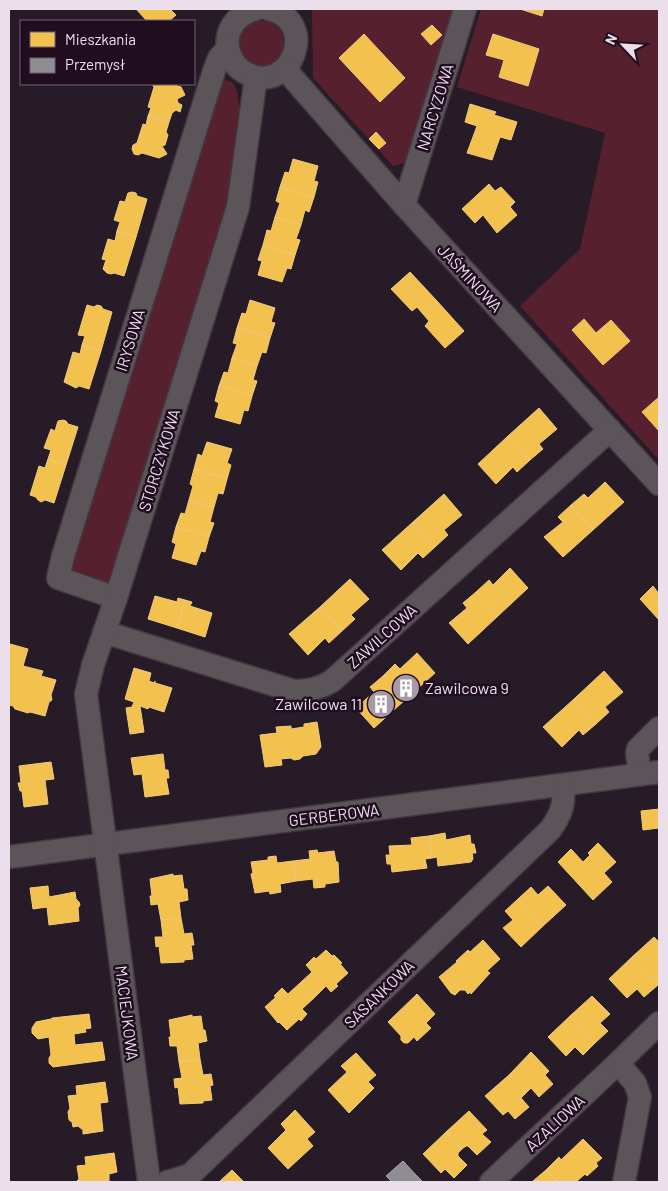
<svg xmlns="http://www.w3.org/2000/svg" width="668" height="1191" font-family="Barlow,sans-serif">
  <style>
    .green { fill: #57202f }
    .homes { fill: #f2c14e; stroke: #f0ca7d }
    .industry { fill: #8d8d92; stroke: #aaa6ad }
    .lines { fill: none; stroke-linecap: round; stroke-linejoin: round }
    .minor-casing { stroke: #413741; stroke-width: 25 }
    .minor { stroke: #5b5459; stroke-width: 22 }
    .labels { text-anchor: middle; stroke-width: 5; stroke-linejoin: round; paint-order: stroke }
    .street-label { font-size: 16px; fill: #ecdfec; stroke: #200e20 }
    .poi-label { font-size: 16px; fill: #ecdfec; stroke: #200e20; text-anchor: start }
  </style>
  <rect width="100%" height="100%" fill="#261b26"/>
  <g class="green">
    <path d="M312 9H456L408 162 393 166 313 78Z"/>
    <path d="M481 9H659V460L520 306 580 249 605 133 457 87Z"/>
    <circle cx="262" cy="44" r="23"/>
    <path d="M226 80 233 83 237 91 242 122 230 198 118 571 108 585 70 577 67 566 218 83Z"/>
  </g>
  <g class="homes">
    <path d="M136 9H170L176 15 169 21H147Z"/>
    <path d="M520 9H544L542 16Z"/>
    <path d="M432 25 442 35 431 45 421 34Z"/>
    <path d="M364 34 405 78 380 102 339 58Z"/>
    <path d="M493 34 539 49 528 86 499 77 504 60 486 55Z"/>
    <path d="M152 84H171L181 87 185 95 177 99 178 103 182 105 180 112 176 110 172 113 169 122 148 116 151 108 148 107 154 87Z"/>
    <path d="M470 104 496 112 494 115 517 122 511 140 500 137 492 160 467 153 477 126 465 122Z"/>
    <path d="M148 116 169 122 166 132 168 135 165 145 162 146 167 154 159 158 142 153 138 155 134 154 132 149 133 145 137 143 143 124 146 125Z"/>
    <path d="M376 132 386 143 379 149 369 139Z"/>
    <path d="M293 159 318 166 314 181 318 182 314 197 280 187 285 172 289 173Z"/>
    <path d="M489 184 495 191 501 187 515 202 510 207 517 215 497 233 483 215 475 223 462 209Z"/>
    <path d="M280 187 314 197 309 212 305 210 301 225 275 217 280 203 276 201Z"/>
    <path d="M132 192 136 193 137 196 147 199 136 237 117 231 120 222 114 220 120 201 125 202 128 193Z"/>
    <path d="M275 217 301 225 296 239 300 240 295 255 263 245 267 230 271 231Z"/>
    <path d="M117 231 136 237 124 276 114 273 111 274 107 273 103 269 106 260 102 259 108 239 115 241Z"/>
    <path d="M263 245 295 255 291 269 287 268 282 282 258 275 262 261 258 260Z"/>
    <path d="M410 272 437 301 423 314 417 307 412 311 391 289Z"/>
    <path d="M250 300 275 308 271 322 275 323 270 338 237 328 242 313 246 314Z"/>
    <path d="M437 301 464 331 445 348 425 326 429 321 423 314Z"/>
    <path d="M87 305 94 307 97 305 101 306 103 309 112 312 101 351 82 345 85 336 78 335Z"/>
    <path d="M584 319 596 333 611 320 630 341 603 365 572 330Z"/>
    <path d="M237 328 270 338 266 353 262 352 257 366 232 358 237 344 233 343Z"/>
    <path d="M82 345 101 351 89 389 79 386 76 388 64 382 73 352 80 354Z"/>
    <path d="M232 358 257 366 253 380 257 381 252 396 219 386 224 372 228 373Z"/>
    <path d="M219 386 252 396 248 411 244 410 240 424 215 417 219 403 215 401Z"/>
    <path d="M659 397V431L642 412Z"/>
    <path d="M539 408 557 429 539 444 543 449 530 460 508 436Z"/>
    <path d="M63 420 66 421 68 424 78 427 66 465 48 459 51 450 44 448 51 429 55 431 58 421Z"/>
    <path d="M508 436 530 460 517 472 513 467 496 484 478 464Z"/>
    <path d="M207 442 232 449 227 463 231 465 227 479 194 469 198 454 202 456Z"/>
    <path d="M48 459 66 465 54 503 45 500 41 502 38 500 36 497 30 495 39 466 45 468Z"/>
    <path d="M194 469 227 479 223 494 218 493 214 507 189 500 193 486 190 484Z"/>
    <path d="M605 482 624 502 593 530 571 505 584 494 588 498Z"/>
    <path d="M444 494 462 515 444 530 448 535 435 547 413 522Z"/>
    <path d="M189 500 214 507 210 522 214 523 209 537 176 527 181 513 185 514Z"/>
    <path d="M571 505 593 530 563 557 544 537 563 522 558 517Z"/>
    <path d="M413 522 435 547 423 558 418 553 401 570 382 550Z"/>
    <path d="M176 527 209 537 205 552 201 551 196 565 172 558 176 544 172 542Z"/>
    <path d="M510 568 528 588 498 616 476 592 489 580 493 585Z"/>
    <path d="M350 579 369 599 351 615 355 619 342 631 320 607Z"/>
    <path d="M653 586 659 594V620L640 599Z"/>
    <path d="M476 592 498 616 468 644 449 623 467 608 463 603Z"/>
    <path d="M155 596 177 602 178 598 185 600 177 628 148 619Z"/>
    <path d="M185 600 192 602 190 606 212 613 205 637 177 628Z"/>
    <path d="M320 607 342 631 329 643 325 638 308 655 289 634Z"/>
    <path d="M10 644 28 649 23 666 43 671 41 676 56 680 51 695 52 700 49 702 45 716 30 712 28 713 15 709 13 706 9 705V649Z"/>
    <path d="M417 653 435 673 405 700 383 676 395 664 400 669Z"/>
    <path d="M134 668 151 673 149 681 154 683 155 681V683L172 688 164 712 149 707 148 709 140 706 144 732 130 734 126 708 132 707 134 702 125 699Z"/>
    <path d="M604 671 623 692 605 707 609 712 596 724 574 699Z"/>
    <path d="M383 676 405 700 374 728 356 708 374 692 370 687Z"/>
    <path d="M574 699 596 724 583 735 579 730 562 747 543 727Z"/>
    <path d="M317 722 321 747 316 754 303 756 300 759 294 760 291 758 281 759 282 765 265 767 260 735 277 733 276 727 291 726V729L304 727V724Z"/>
    <path d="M163 754 165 770H168L169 778H166L169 794 145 797 142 774 134 775 131 758Z"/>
    <path d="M51 762 54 779 45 780 48 804 24 807 22 791H20L18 783H21L19 766Z"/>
    <path d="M659 809V828L643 830 641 811Z"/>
    <path d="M445 833 446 840 470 835 471 844H474L476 853H472L473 859 471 862 438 866 437 857 432 858 429 836Z"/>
    <path d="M429 836 432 858 425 859 427 868 392 872 391 864H387L386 855H390L389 846 412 845 411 838Z"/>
    <path d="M598 843 616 862 604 873 612 882 593 900 558 862 571 849 583 862 590 855 588 853Z"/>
    <path d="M317 850 318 853 334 851 336 862H338L339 882 325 884V887L314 888 313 879 296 881 293 861 310 859 309 851Z"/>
    <path d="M276 856 277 863 293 861 296 881 280 884 281 892 270 894 269 891 255 893 251 874 253 873 251 862 268 860V857Z"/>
    <path d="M173 874V876L182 875 184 889H187L188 900 179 902 181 918 161 920 158 904 151 905 150 896H152L150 879Z"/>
    <path d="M48 886 49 897 75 892 76 899 79 902 80 905 78 908 79 921 49 925 47 907 33 909 30 888Z"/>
    <path d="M548 886 566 905 543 926 518 899 531 887 538 895Z"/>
    <path d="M518 899 543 926 521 947 503 928 513 920 505 911Z"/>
    <path d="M181 918 184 934 192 933 194 945H191L193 959 184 960V962L161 963 159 946 156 947 155 937H163L161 920Z"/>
    <path d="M654 937 659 942V983L658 985 632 957Z"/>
    <path d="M483 940 500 959 487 971 490 973 471 994 470 992 468 994 465 990H460L455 995 451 993 439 977 457 962 456 961 468 950 470 952Z"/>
    <path d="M326 950 332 956 334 955 342 963 340 964 348 973 336 984 338 986 331 992 326 986 314 998 300 983 312 972 306 965 314 957 316 959Z"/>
    <path d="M632 957 658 985 644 997 637 989 627 998 609 979Z"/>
    <path d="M300 983 314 998 302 1009 307 1014 301 1021 299 1019 287 1030 279 1022 278 1023 265 1007 276 997 274 996 282 988 288 994Z"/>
    <path d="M417 994 435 1014 426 1023 431 1028 417 1041 414 1037 408 1043H404L401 1040V1036L388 1022Z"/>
    <path d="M592 996 610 1014 600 1023 608 1031 595 1043 570 1016Z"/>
    <path d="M89 1014 91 1028 85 1029 86 1032 74 1034 75 1045 102 1042 105 1060 53 1067 49 1063V1058L51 1055 49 1037 38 1039 32 1033V1028L36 1022 51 1019 52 1018Z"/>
    <path d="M192 1015V1017L201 1016 203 1030H205L207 1041 198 1043 200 1059 179 1062 177 1046H170L169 1037H171L169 1020Z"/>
    <path d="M570 1016 595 1043 583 1055 575 1047 566 1056 548 1037Z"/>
    <path d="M531 1052 549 1071 545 1075 553 1084 539 1097 531 1088 526 1093 509 1075Z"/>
    <path d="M356 1053 376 1075 368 1082 374 1088 349 1113 328 1090 347 1072 341 1066Z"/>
    <path d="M200 1059 203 1075 211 1074 213 1085 210 1086 212 1100 203 1101V1103L180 1104 178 1087 175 1088 174 1079 182 1078 179 1062Z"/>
    <path d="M509 1075 526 1093 521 1098 529 1107 515 1119 508 1111 503 1115 485 1096Z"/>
    <path d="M105 1082 108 1102 100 1103 103 1131 83 1134V1130L78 1126 73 1127 72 1122 69 1120 68 1112 70 1108 68 1096 77 1095 76 1086Z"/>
    <path d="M295 1110 315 1132 307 1139 313 1146 288 1169 268 1148 286 1130 281 1124Z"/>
    <path d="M469 1111 487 1130 482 1134 491 1142 477 1155 468 1146H466L462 1149 446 1132Z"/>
    <path d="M446 1132 462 1149 458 1153V1156L467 1165 454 1178 445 1169 441 1173 423 1154Z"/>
    <path d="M583 1139 602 1158 596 1163 598 1166 587 1176 585 1174 576 1182H558L546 1170 559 1157 561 1160Z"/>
    <path d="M114 1153 117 1172 109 1174V1182H76L79 1179 77 1166 86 1165 85 1157Z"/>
    <path d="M232 1170 244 1182H219Z"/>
    <path d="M546 1170 558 1182 533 1181Z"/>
  </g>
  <path class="industry" d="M403 1161 416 1175 423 1182H392L386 1176Z"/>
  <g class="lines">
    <g class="minor-casing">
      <g id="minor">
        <path d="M256 9C236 14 223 32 229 52 232 61 237 69 246 73 291 97 321 20 268 9"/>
        <path d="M285 69 404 205 659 484"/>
        <path d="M404 205 465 9"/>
        <path d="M116 598 58 578 63 556 214 71 219 58 228 48"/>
        <path d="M104 632 294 691C308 691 319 689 332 681L610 430"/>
        <path d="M640 774 637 753 638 749 659 728"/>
        <path d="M9 857 659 772"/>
        <path d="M149 1182 86 694 93 665 116 598 238 207 256 77"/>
        <path d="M167 1182 190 1175 550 830C561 815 565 804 563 786"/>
        <path d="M491 1182 618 1063"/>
        <path d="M624 1182 640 1097 635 1083 618 1063 659 1023"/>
      </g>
    </g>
    <use href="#minor" class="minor"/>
  </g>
  <defs>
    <g id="building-disc" transform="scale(1.4375)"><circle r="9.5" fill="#a79aa7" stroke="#200e20"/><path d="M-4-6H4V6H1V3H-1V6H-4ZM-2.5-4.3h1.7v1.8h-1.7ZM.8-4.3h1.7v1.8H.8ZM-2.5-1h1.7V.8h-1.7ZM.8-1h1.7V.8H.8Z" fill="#fff"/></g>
  </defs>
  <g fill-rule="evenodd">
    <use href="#building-disc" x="406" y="688"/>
    <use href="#building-disc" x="381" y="704"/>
  </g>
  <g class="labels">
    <g class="street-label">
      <text transform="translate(435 107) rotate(-73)" y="6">NARCYZOWA</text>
      <text transform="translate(470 278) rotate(47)" y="6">JAŚMINOWA</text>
      <text transform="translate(130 340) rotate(-73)" y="6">IRYSOWA</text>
      <text transform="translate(159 460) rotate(-73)" y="6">STORCZYKOWA</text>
      <text transform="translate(382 636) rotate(-42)" y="6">ZAWILCOWA</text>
      <text transform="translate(334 815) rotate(-7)" y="6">GERBEROWA</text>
      <text transform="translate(379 994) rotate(-44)" y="6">SASANKOWA</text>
      <text transform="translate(127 1013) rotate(83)" y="6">MACIEJKOWA</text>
      <text transform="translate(555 1123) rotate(-43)" y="6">AZALIOWA</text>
    </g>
    <g class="poi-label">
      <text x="425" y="694">Zawilcowa 9</text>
      <text x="362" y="710" text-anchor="end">Zawilcowa 11</text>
    </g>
  </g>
  <rect width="668" height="1191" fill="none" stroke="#ecdfec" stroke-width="20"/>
  <rect x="20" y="20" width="175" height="65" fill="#200e20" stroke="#726272"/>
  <rect x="30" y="32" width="25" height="15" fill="#f2c14e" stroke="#726272"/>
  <text x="65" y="45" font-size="15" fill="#ecdfec">Mieszkania</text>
  <rect x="30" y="58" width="25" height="15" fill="#8d8d92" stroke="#726272"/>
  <text x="65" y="70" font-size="15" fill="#ecdfec">Przemysł</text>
  <g transform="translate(623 45) rotate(295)" stroke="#200e20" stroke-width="4" paint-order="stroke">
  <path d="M0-4L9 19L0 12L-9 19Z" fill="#ecdfec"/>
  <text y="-8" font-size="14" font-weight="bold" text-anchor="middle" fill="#ecdfec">N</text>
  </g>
</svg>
